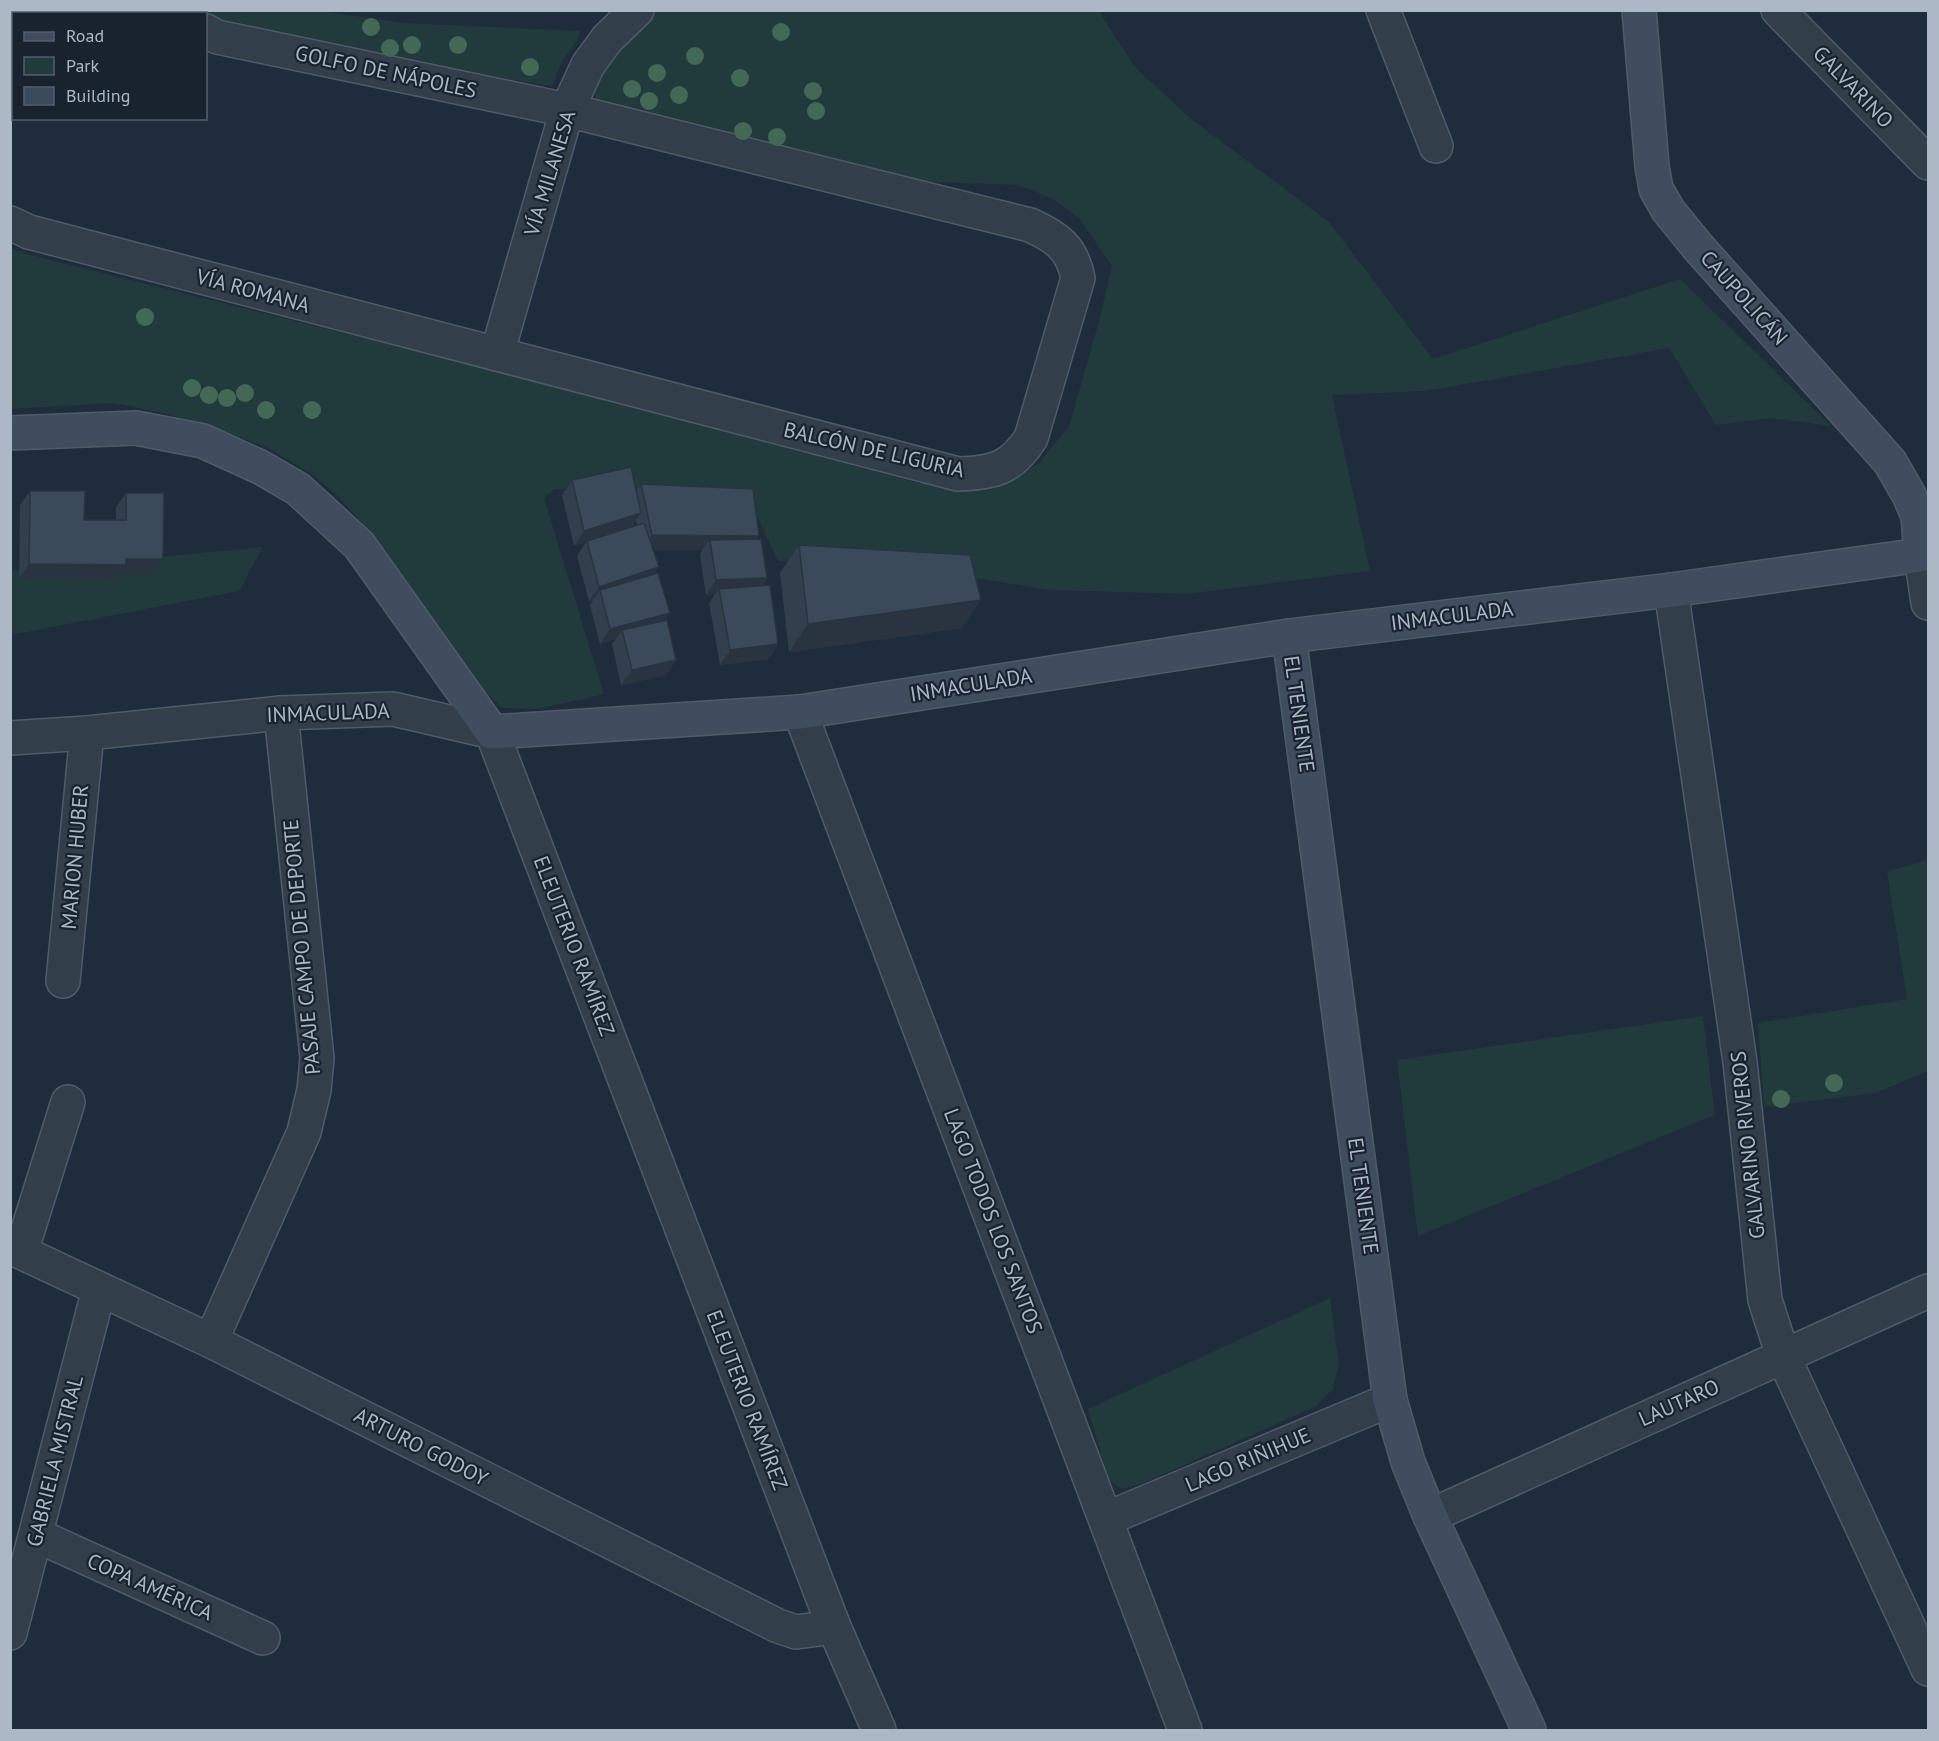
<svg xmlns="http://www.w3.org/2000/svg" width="1939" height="1741" font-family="'PT Sans',sans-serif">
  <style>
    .green { fill: #213a3c }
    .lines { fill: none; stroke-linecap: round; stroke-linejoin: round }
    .street-casing { stroke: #505b69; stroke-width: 36 }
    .secondary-casing { stroke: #505b69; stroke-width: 36 }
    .street { stroke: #333e4b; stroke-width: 33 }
    .secondary { stroke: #404d5e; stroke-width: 33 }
    .tree { fill: #446856 }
    .wall { fill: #32404e; fill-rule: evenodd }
    .shaded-wall { fill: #293440 }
    .building { fill: #3a4a5b; stroke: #293440; stroke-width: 1.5 }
    .labels { text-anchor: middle; stroke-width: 4.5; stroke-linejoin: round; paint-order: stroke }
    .street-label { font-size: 21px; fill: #adb8c7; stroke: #18232f }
  </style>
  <rect width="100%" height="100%" fill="#1f2c3b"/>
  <g class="green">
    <path d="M313 10 404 23 580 31 577 41 563 60 552 86 226 33 206 22V14L195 13 192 11Z"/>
    <path d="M1098 10 1135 67 1191 119 1329 222 1433 359 1680 279 1831 426 1771 418 1716 425 1669 348 1426 391 1332 395 1370 571 1187 594 1048 590 929 570 778 561 749 500 665 491 555 489 544 498 604 694 539 709 502 708 464 670 362 523 339 497 313 475 270 449 219 429 167 414 114 403 11 409 12 249 39 257 594 396 918 483 986 491 1038 464 1069 426 1099 321 1112 266 1080 219 1053 199 1019 185 910 181 600 103C596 99 594 96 595 90 597 70 642 26 657 11Z"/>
    <path d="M263 547 239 591 11 635V571Z"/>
    <path d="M1928 859V1071L1876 1093 1764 1107 1758 1023 1907 999 1887 872Z"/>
    <path d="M1703 1016 1715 1115 1418 1236 1397 1060Z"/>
    <path d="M1330 1298 1339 1365 1333 1389 1315 1407 1141 1484 1121 1489 1108 1479 1088 1409Z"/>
  </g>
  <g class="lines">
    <g class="street-casing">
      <g id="street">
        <path d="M185 10 187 14"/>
        <path d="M1383 10 1436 146"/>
        <path d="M1778 10 1928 163"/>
        <path d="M10 223 29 232 958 474C993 473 1011 469 1031 438L1078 278C1072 248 1057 237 1030 225L567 110 217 37 206 31"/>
        <path d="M497 354 567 110 588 65 607 39 637 10"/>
        <path d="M1928 554 1921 555 1928 603"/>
        <path d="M1671 590 1740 1062 1765 1300 1783 1356 1928 1669"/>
        <path d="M800 712 1185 1730"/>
        <path d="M10 738 87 733 281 713 393 709 492 732 834 1627 879 1730"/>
        <path d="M63 981 87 733"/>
        <path d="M10 1247 211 1341 778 1626 796 1632 834 1627"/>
        <path d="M21 1252 68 1102"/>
        <path d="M211 1341 304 1132 314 1090 317 1058 281 713"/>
        <path d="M1430 1516 1928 1291"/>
        <path d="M1106 1519 1390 1400"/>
        <path d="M36 1535 263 1638"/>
        <path d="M10 1633 99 1289"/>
      </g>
    </g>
    <g class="secondary-casing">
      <g id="secondary">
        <path d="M10 433 136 428 203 441 260 467 298 489 359 545 492 732 800 712 1289 636 1671 590 1921 555 1918 516 1909 495 1890 462 1698 247 1668 210 1656 189 1652 166 1639 10"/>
        <path d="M1289 636 1390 1400 1408 1462 1430 1516 1529 1730"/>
      </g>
    </g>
    <use href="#street" class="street"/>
    <use href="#secondary" class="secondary"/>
  </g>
  <g class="tree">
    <circle cx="371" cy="27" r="9"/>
    <circle cx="781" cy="32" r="9"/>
    <circle cx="412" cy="45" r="9"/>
    <circle cx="458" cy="45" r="9"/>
    <circle cx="390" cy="48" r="9"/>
    <circle cx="695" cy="56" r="9"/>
    <circle cx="530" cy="67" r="9"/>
    <circle cx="657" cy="73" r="9"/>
    <circle cx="740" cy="78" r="9"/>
    <circle cx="632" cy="89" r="9"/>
    <circle cx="813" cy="91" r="9"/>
    <circle cx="679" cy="95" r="9"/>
    <circle cx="649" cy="101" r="9"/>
    <circle cx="816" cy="111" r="9"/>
    <circle cx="743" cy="131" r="9"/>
    <circle cx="777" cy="137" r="9"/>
    <circle cx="145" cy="317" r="9"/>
    <circle cx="192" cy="388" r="9"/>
    <circle cx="245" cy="393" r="9"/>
    <circle cx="209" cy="395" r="9"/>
    <circle cx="227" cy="398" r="9"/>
    <circle cx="266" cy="410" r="9"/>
    <circle cx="312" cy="410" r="9"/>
    <circle cx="1834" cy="1083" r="9"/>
    <circle cx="1781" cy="1099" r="9"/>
  </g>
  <g class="wall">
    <path d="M572 480 636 492 641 484 759 536 757 539 767 578 762 586 778 644 768 659 720 665 709 603 715 594 706 595 700 554 702 550H653L654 574 670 613 664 620 676 660 666 675 621 685 612 644 616 639 600 644 590 605 593 600 589 601 577 556 586 542 574 546 562 495ZM636 520 637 526 631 528Z"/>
    <path d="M30 491 84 520H116V507L126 493 153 574H119L115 579 19 578 20 505Z"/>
    <path d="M799 545 962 628 789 652 780 573Z"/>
  </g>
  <g class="shaded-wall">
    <path d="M641 513 630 528 574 546 584 531Z"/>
    <path d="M652 535 759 536 749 551 710 540 702 550H642Z"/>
    <path d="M126 559H163L153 574H119L115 579 19 578 29 564Z"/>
    <path d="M659 567 649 582 600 590 593 600 589 601 599 587Z"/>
    <path d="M767 578 757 592 719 589 715 594 706 595 716 580Z"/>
    <path d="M981 600 962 628 789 652 808 624Z"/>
    <path d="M670 613 659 628 622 630 616 639 600 644 610 629Z"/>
    <path d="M778 644 768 659 720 665 730 650Z"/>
    <path d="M676 660 666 675 621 685 632 670Z"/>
  </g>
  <g class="building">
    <path d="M631 467 641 513 584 531 572 480Z"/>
    <path d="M641 484 753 489 759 536 652 535Z"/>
    <path d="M30 491H85L84 520H126V493H164L163 559H126V565L29 564Z"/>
    <path d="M644 523 659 567 599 587 587 541Z"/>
    <path d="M761 539 767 578 716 580 710 540Z"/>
    <path d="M799 545 970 555 981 600 808 624Z"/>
    <path d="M658 573 670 613 610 629 600 590Z"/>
    <path d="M770 585 778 644 730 650 719 589Z"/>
    <path d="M667 620 676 660 632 670 622 630Z"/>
  </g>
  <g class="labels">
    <g class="street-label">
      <text transform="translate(386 72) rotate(12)" y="7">GOLFO DE NÁPOLES</text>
      <text transform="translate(1853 87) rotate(46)" y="7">GALVARINO</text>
      <text transform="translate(550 173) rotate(-73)" y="7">VÍA MILANESA</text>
      <text transform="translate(253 291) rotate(15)" y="7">VÍA ROMANA</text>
      <text transform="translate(1744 298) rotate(48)" y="7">CAUPOLICÁN</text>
      <text transform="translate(874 450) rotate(13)" y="7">BALCÓN DE LIGURIA</text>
      <text transform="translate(1452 616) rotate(-7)" y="7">INMACULADA</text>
      <text transform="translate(971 685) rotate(-9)" y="7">INMACULADA</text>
      <text transform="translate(328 713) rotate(-2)" y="7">INMACULADA</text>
      <text transform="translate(1299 714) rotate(82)" y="7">EL TENIENTE</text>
      <text transform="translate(75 857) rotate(-85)" y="7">MARION HUBER</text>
      <text transform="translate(574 946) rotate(69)" y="7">ELEUTERIO RAMÍREZ</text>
      <text transform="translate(302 947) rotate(-95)" y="7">PASAJE CAMPO DE DEPORTE</text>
      <text transform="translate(1748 1145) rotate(-96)" y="7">GALVARINO RIVEROS</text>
      <text transform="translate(1363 1196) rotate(82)" y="7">EL TENIENTE</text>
      <text transform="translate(993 1221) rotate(69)" y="7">LAGO TODOS LOS SANTOS</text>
      <text transform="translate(747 1400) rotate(69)" y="7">ELEUTERIO RAMÍREZ</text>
      <text transform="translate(1679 1403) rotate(-24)" y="7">LAUTARO</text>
      <text transform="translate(421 1447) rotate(27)" y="7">ARTURO GODOY</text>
      <text transform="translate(1248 1460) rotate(-23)" y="7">LAGO RIÑIHUE</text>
      <text transform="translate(55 1461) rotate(-76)" y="7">GABRIELA MISTRAL</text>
      <text transform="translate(150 1587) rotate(24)" y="7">COPA AMÉRICA</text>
    </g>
  </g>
  <rect width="1939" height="1741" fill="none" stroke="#adb8c7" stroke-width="24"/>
  <rect x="12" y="12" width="195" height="108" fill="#18232f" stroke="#545f6c" stroke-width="1.5"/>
  <rect x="24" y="32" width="30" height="9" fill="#404d5e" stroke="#545f6c" stroke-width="1.5"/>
  <text x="66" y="42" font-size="18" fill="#adb8c7">Road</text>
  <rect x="24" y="57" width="30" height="18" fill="#213a3c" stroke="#545f6c" stroke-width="1.5"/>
  <text x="66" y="72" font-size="18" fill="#adb8c7">Park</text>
  <rect x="24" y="87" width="30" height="18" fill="#3a4a5b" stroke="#545f6c" stroke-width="1.5"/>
  <text x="66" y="102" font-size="18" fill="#adb8c7">Building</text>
</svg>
